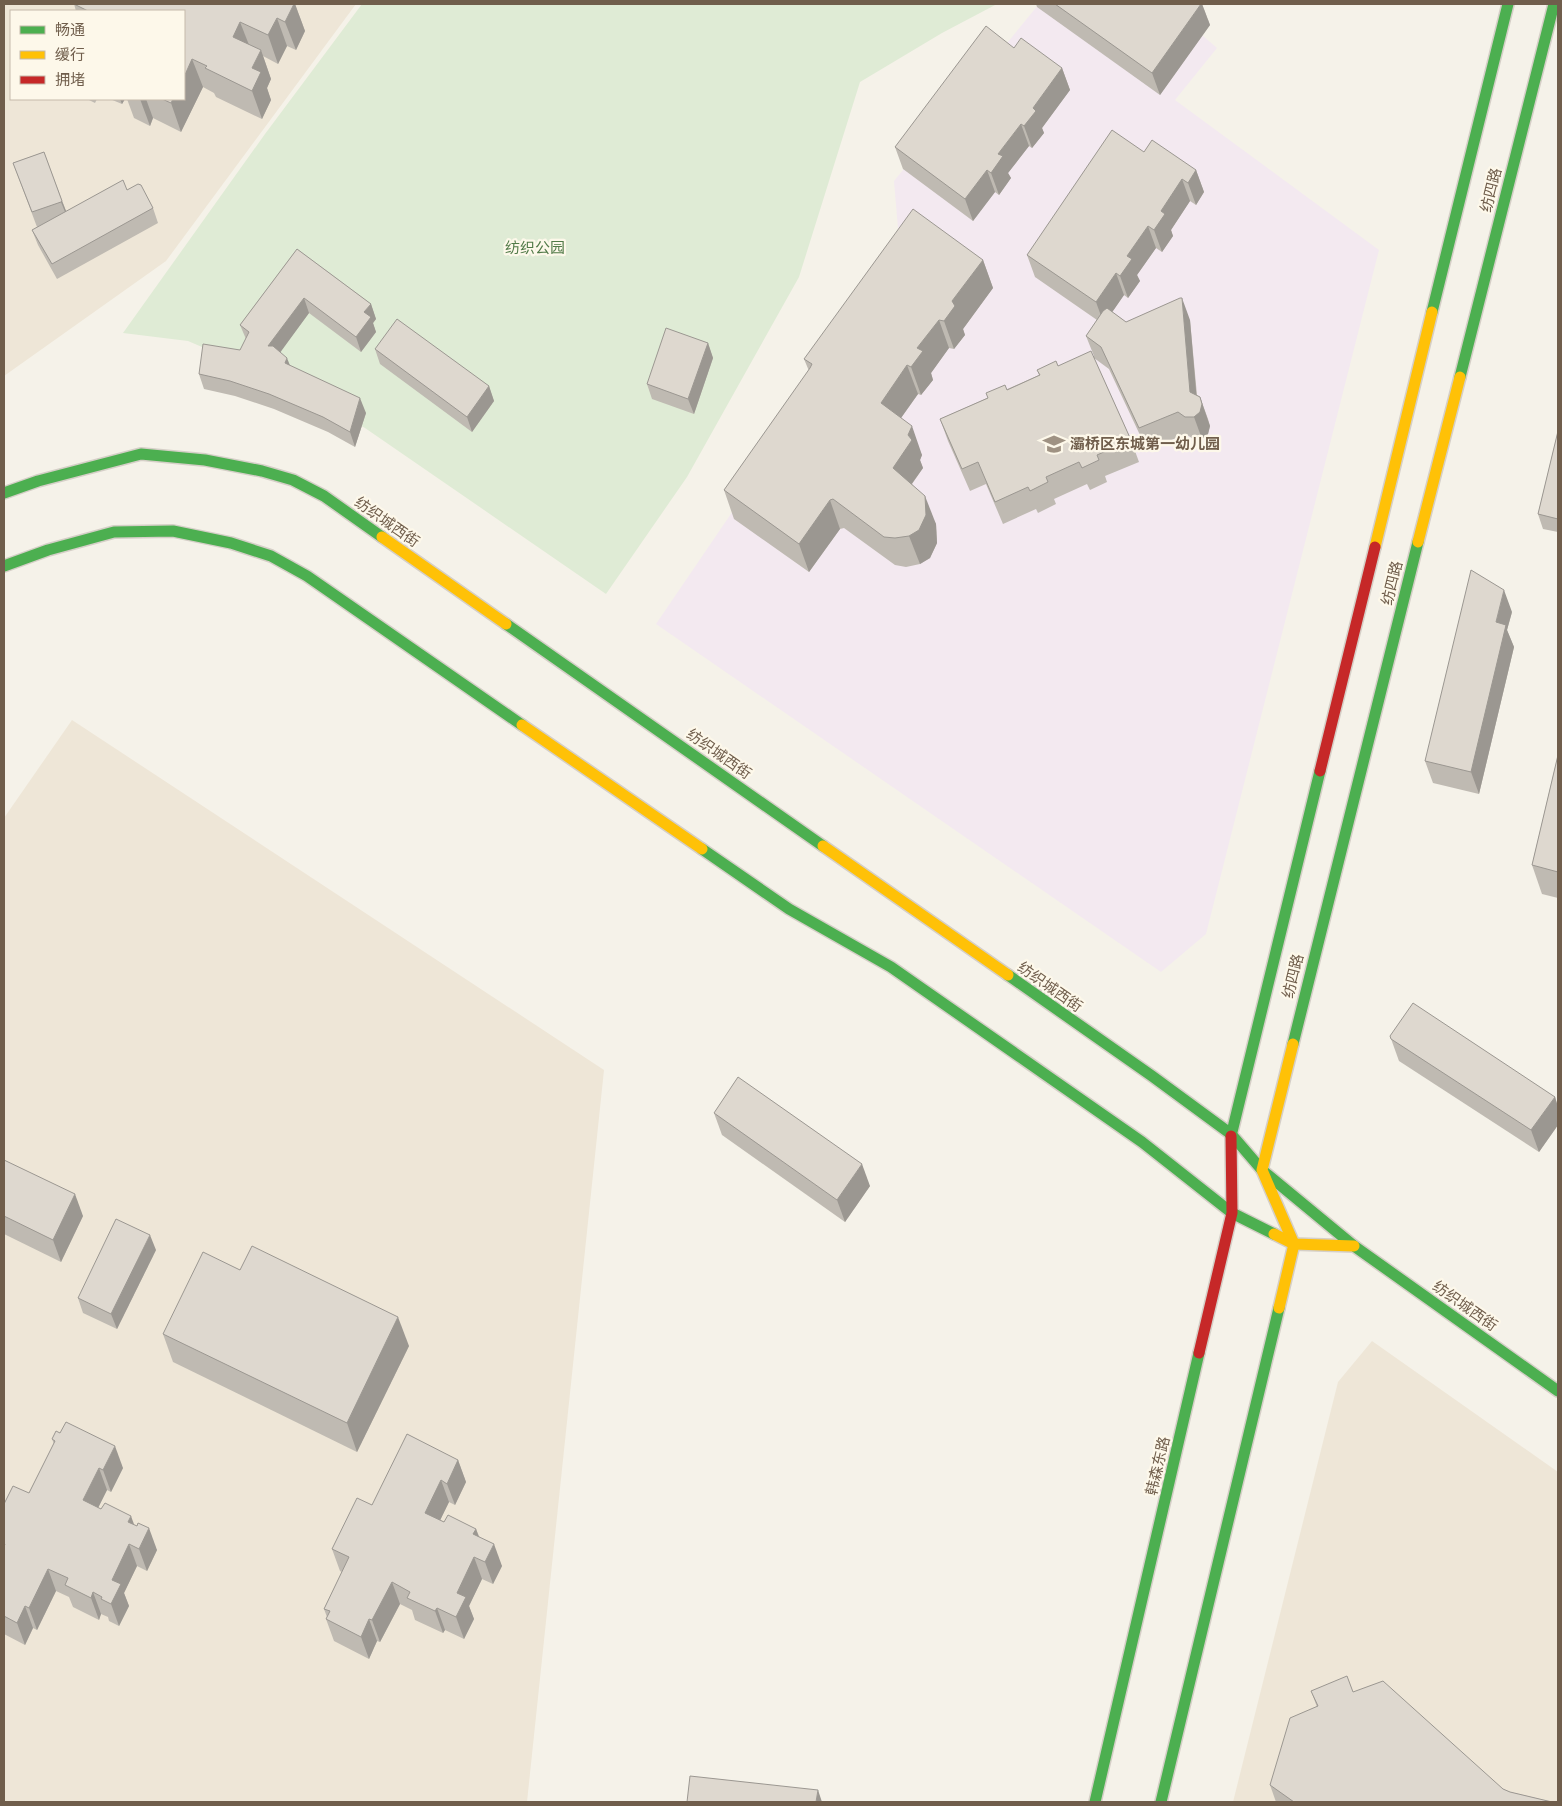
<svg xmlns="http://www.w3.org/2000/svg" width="1562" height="1806" font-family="Lato,'Noto Sans SC',sans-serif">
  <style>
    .residential { fill: #eee6d7; fill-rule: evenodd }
    .education { fill: #f3e9f0 }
    .green { fill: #dfebd5 }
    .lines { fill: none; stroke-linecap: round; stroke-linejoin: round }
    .fast-casing { stroke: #d5cfc7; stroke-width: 14 }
    .slow-casing { stroke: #d5cfc7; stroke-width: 14 }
    .jam-casing { stroke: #d5cfc7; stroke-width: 14 }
    .fast { stroke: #4caf50; stroke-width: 11 }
    .slow { stroke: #ffc107; stroke-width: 11 }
    .jam { stroke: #c62828; stroke-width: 11 }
    .wall { fill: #bfbab2 }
    .shaded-wall { fill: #9b9791 }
    .building { fill: #ded8cf; stroke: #9b9791 }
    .labels { text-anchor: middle; stroke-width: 4.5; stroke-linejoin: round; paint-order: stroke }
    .street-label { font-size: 15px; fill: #705e4c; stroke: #fdf8ea }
    .park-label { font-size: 15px; fill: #517a48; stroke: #fdf8ea }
    .poi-label { font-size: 15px; font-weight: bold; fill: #705e4c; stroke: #fdf8ea; text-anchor: start }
  </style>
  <rect width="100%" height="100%" fill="#f5f2e9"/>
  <g class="residential">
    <path d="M4 4H356L166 261 4 376ZM11 11H184V99H11Z"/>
    <path d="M72 720 604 1070 527 1802H4V818Z"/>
    <path d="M1372 1341 1558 1472V1802H1233L1338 1382Z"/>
  </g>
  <path class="education" d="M1039 4H1166L1217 48 1175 100 1379 250 1206 934 1161 972 656 624 901 264 894 181Z"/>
  <path class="green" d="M362 4H997L942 33 860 82 799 277 687 477 606 594 365 428 277 379 188 341 123 333 265 134Z"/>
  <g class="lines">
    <g class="fast-casing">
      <g id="fast">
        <path d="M1432 312 1508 4"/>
        <path d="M1460 377 1554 4"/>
        <path d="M4 493 38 481 141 454 205 460 262 471 293 480 324 496 382 537"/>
        <path d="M4 566 48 550 114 532 173 531 231 543 271 556 307 576 522 725"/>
        <path d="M506 624 823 846"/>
        <path d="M702 849 789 909 891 967 1142 1142 1232 1213 1274 1234"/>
        <path d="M1008 975 1152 1076 1231 1134 1262 1170 1354 1246 1558 1391"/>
        <path d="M1293 1044 1418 542"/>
        <path d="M1231 1136 1320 771"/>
        <path d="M1095 1802 1199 1353"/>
        <path d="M1161 1802 1279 1308"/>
      </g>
    </g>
    <g class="slow-casing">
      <g id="slow">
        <path d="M382 537 506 624"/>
        <path d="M1418 542 1460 377"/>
        <path d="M1375 547 1432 312"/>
        <path d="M522 725 702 849"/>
        <path d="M823 846 1008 975"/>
        <path d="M1274 1234 1294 1244 1354 1246"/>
        <path d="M1279 1308 1294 1244 1262 1170 1293 1044"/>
      </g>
    </g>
    <g class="jam-casing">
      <g id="jam">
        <path d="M1320 771 1375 547"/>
        <path d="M1199 1353 1232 1213 1231 1136"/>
      </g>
    </g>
    <use href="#fast" class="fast"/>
    <use href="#slow" class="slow"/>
    <use href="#jam" class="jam"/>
  </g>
  <g class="wall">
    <path d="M74 4H295L305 31 296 50 287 46 278 64 263 56 271 79 267 88 271 100 262 119 216 97 214 93 203 87 181 132 153 118 150 126 134 118 127 99H184V11H76Z"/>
    <path d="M1036 4H1202L1210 25 1160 95 1037 7Z"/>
    <path d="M1014 48 1062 68 1070 90 1042 128 1044 133 1032 148 1029 146 1008 173 1011 178 999 195 995 192 973 221 903 169 895 147Z"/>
    <path d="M87 99H97L95 103Z"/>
    <path d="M110 99H125L122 104Z"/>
    <path d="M44 152 66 211 127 190 153 208 158 223 57 279 38 245 32 230 37 227 13 163Z"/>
    <path d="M1144 152 1196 170 1204 192 1196 205 1190 201 1171 230 1173 236 1162 252 1156 248 1137 275 1140 281 1128 298 1124 295 1112 312 1126 322 1190 320 1197 395 1200 397 1208 419 1210 426 1208 434 1202 439H1193L1186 434 1147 450 1109 369 1094 358 1131 440 1139 462 1105 476 1107 482 1090 490 1087 484 1054 499 1056 504 1038 513 1036 509 1003 524 986 484 970 491 948 441 940 419 1039 375 1037 370 1058 366 1094 356 1086 336 1097 320 1035 277 1027 255Z"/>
    <path d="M297 249 371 304 376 319 373 323 376 332 361 352 309 313 280 352 290 366 366 413 355 447 328 432 274 409 235 396 204 389 199 374 240 350 246 339 240 325Z"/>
    <path d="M983 260 993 288 963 329 965 335 954 349 949 348 931 373 933 380 921 395 918 394 901 418 922 455 920 460 923 468 912 484 936 524 937 543 930 558 920 564 906 567 895 565 844 528 840 529 809 572 734 519 724 490 809 371 804 359Z"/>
    <path d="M708 343 713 358 694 414 652 399 647 384Z"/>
    <path d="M375 349 489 386 494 401 472 432 380 364Z"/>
    <path d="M1558 431V532L1543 529 1538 514Z"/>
    <path d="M1512 612 1507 630 1514 647 1479 794 1433 783 1425 761Z"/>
    <path d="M1558 755V898L1542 894 1532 865Z"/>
    <path d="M1390 1036 1555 1097 1558 1107V1125L1539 1152 1399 1061Z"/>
    <path d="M714 1113 870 1186 845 1222 722 1135Z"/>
    <path d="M4 1160 83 1216 61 1262 4 1234Z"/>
    <path d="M156 1250 117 1329 83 1313 78 1298Z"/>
    <path d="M240 1270 409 1346 357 1452 173 1362 163 1334Z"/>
    <path d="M52 1439 123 1468 111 1492 107 1490 98 1508 134 1525 157 1550 147 1571 137 1566 124 1593 129 1606 119 1626 109 1621 108 1617 101 1614 99 1620 73 1607 69 1597 56 1591 37 1630 33 1628 25 1645 4 1634V1504L29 1493 54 1444Z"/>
    <path d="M458 1460 466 1482 455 1505 449 1502 440 1520 444 1522 476 1529 479 1536 502 1566 493 1584 482 1579 469 1606 474 1619 464 1639 445 1630 443 1633 415 1620 412 1610 400 1604 380 1642 377 1641 369 1659 334 1641 326 1619 327 1617 324 1609 342 1572 340 1571 332 1549 372 1505Z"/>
    <path d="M1311 1691 1353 1692 1503 1789 1510 1792 1552 1802H1276L1270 1785 1317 1707Z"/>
  </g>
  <g class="shaded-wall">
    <path d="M294 4H295L305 31 296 50 285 22Z"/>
    <path d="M1201 4H1202L1210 25 1160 95 1152 73Z"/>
    <path d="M277 18 287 46 278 64 268 35Z"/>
    <path d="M240 22 251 50 233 37Z"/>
    <path d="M261 50 271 79 267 88 271 100 262 119 252 91V68Z"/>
    <path d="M192 59 203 87 181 132 171 103 173 99H184V77Z"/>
    <path d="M1062 68 1070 90 1042 128 1044 133 1032 148 1024 126 1033 108Z"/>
    <path d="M120 99H125L122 104Z"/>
    <path d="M140 99H146L153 118 150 126Z"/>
    <path d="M1021 124 1029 146 1008 173 1011 178 999 195 991 173 998 154Z"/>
    <path d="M987 170 995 192 973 221 965 199Z"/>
    <path d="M1196 170 1204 192 1196 205 1188 183Z"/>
    <path d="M1182 179 1190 201 1171 230 1173 236 1162 252 1154 230 1161 211Z"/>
    <path d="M62 201 68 216 67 217 61 202Z"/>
    <path d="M1148 226 1156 248 1137 275 1140 281 1128 298 1120 276 1127 256Z"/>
    <path d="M983 260 993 288 963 329 965 335 954 349 944 321 952 301Z"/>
    <path d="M1116 273 1124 295 1104 324 1096 302Z"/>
    <path d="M304 298 309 313 274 361 268 346Z"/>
    <path d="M1182 298 1190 320 1198 414 1200 397 1210 426 1208 434 1202 439 1194 417 1190 392Z"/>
    <path d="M371 304 376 319 373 323 376 332 361 352 356 337 364 312Z"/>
    <path d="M939 320 949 348 931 373 933 380 921 395 911 367 917 348Z"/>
    <path d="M708 343 713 358 694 414 688 399Z"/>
    <path d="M287 358 293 373 285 363Z"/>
    <path d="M907 365 918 394 891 432 881 403Z"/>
    <path d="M489 386 494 401 472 432 467 417Z"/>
    <path d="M360 398 366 413 355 447 350 432Z"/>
    <path d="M912 426 922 455 920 460 923 468 903 496 893 468Z"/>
    <path d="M925 496 936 524 937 543 930 558 920 564 909 536Z"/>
    <path d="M830 500 840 529 809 572 799 544Z"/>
    <path d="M1504 590 1512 612 1507 630 1514 647 1479 794 1471 772 1496 622Z"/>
    <path d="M1555 1097 1558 1107V1125L1539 1152 1531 1130Z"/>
    <path d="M862 1164 870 1186 845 1222 837 1200Z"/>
    <path d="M75 1194 83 1216 61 1262 53 1240Z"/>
    <path d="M150 1235 156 1250 117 1329 111 1314Z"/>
    <path d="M398 1317 409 1346 357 1452 347 1423Z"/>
    <path d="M115 1446 123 1468 111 1492 103 1470Z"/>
    <path d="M458 1460 466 1482 455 1505 447 1484Z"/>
    <path d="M99 1468 107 1490 91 1522 83 1500Z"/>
    <path d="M441 1480 449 1502 433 1535 425 1513Z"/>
    <path d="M131 1516 139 1538 128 1522Z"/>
    <path d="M149 1528 157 1550 147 1571 139 1549Z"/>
    <path d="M476 1529 484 1551 473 1534Z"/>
    <path d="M129 1544 137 1566 124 1593 129 1606 119 1626 111 1604 112 1580Z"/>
    <path d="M494 1544 502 1566 493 1584 485 1562Z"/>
    <path d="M474 1557 482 1579 469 1606 474 1619 464 1639 456 1617 457 1593Z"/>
    <path d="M48 1569 56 1591 37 1630 29 1608Z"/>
    <path d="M392 1582 400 1604 380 1642 372 1620Z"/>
    <path d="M93 1592 101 1614 99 1620 91 1598Z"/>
    <path d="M25 1606 33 1628 25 1645 17 1623Z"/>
    <path d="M437 1608 445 1630 443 1633 435 1611Z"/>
    <path d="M369 1619 377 1641 369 1659 361 1637Z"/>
    <path d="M818 1790 822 1802H816Z"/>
  </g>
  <g class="building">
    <path d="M74 4H294L285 22 277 18 268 35 240 22 233 37 261 50 252 68 261 72 252 91 205 68 207 66 192 59 184 77V11H88Z"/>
    <path d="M1055 4H1201L1152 73Z"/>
    <path d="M986 26 1014 48 1021 38 1062 68 1033 108 1036 111 1024 126 1021 124 998 154 1003 156 991 173 987 170 965 199 895 147Z"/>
    <path d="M162 99H173L171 103Z"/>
    <path d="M1112 130 1144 152 1152 140 1196 170 1188 183 1182 179 1161 211 1165 214 1154 230 1148 226 1127 256 1132 259 1120 276 1116 273 1096 302 1027 255Z"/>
    <path d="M44 152 62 201 61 202 32 212 13 163Z"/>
    <path d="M123 180 127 190 138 184 141 185 153 208 52 264 32 230Z"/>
    <path d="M913 209 983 260 952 301 955 306 944 321 939 320 917 348 923 351 911 367 907 365 881 403 912 426 908 435 912 440 893 468 925 496 926 515 919 530 909 536 895 538 884 537 833 499 830 500 799 544 724 490 810 368 812 364 804 359Z"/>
    <path d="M297 249 371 304 364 312 371 317 356 337 304 298 268 346H273L287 358 285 363 360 398 350 432 323 417 269 394 230 381 199 374 203 344 240 350 249 332 240 325Z"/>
    <path d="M1180 298H1182L1190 392 1200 397 1202 404 1200 412 1194 417H1185L1178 412 1139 428 1101 347 1086 336 1103 311 1107 308 1126 322Z"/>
    <path d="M397 319 489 386 467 417 375 349Z"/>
    <path d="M666 328 708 343 688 399 647 384Z"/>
    <path d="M1091 351 1131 440 1097 455 1099 460 1082 468 1079 462 1046 477 1048 482 1030 491 1028 487 995 502 978 462 962 469 940 419 988 398 986 393 1005 385 1007 390 1040 375 1037 370 1056 361 1058 366Z"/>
    <path d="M1558 431V519L1538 514Z"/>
    <path d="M1471 570 1504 590 1496 622 1506 625 1471 772 1425 761Z"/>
    <path d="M1558 755V872L1532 865Z"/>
    <path d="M1413 1003 1555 1097 1531 1130 1391 1039 1390 1036Z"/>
    <path d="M738 1077 862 1164 837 1200 714 1113Z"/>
    <path d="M4 1160 75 1194 53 1240 4 1216Z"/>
    <path d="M116 1219 150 1235 111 1314 78 1298Z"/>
    <path d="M252 1246 398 1317 347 1423 163 1334 203 1252 240 1270Z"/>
    <path d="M66 1422 115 1446 103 1470 99 1468 83 1500 101 1509 105 1503 131 1516 128 1522 137 1526 138 1523 149 1528 139 1549 129 1544 112 1580 121 1584 111 1604 101 1599 102 1597 93 1592 91 1598 65 1585 68 1578 48 1569 29 1608 25 1606 17 1623 4 1616V1546L5 1544 4 1543V1504L13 1486 29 1493 55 1441 52 1439 56 1431 60 1433Z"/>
    <path d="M407 1434 458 1460 447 1484 441 1480 425 1513 444 1522 448 1515 476 1529 473 1534 494 1544 485 1562 474 1557 457 1593 466 1597 456 1617 437 1608 435 1611 407 1598 410 1592 392 1582 372 1620 369 1619 361 1637 326 1619 330 1611 324 1609 349 1557 332 1549 357 1498 372 1505Z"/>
    <path d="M1347 1676 1353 1692 1383 1681 1503 1789 1510 1792 1552 1802H1294L1270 1785 1290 1718 1318 1706 1311 1691Z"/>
    <path d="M690 1776 818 1790 816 1802H687Z"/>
  </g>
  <defs>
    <g id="school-bare" transform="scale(1.725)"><path d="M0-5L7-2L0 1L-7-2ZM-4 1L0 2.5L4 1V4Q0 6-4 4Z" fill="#9f9283" stroke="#fdf8ea" stroke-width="2.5" paint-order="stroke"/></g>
  </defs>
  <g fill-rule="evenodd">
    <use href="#school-bare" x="1054" y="444"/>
  </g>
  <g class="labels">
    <g class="street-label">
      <text transform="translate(1491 190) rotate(-76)" y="5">纺四路</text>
      <text transform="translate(387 522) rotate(35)" y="5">纺织城西街</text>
      <text transform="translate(1392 583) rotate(-76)" y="5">纺四路</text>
      <text transform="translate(719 754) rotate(35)" y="5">纺织城西街</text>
      <text transform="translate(1293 976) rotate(-76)" y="5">纺四路</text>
      <text transform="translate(1050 987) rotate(35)" y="5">纺织城西街</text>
      <text transform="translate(1465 1306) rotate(35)" y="5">纺织城西街</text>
      <text transform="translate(1158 1466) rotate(-77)" y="5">韩森东路</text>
    </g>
    <g class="park-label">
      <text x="535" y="253">纺织公园</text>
    </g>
    <g class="poi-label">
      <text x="1070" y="449">灞桥区东城第一幼儿园</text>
    </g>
  </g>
  <rect width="1562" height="1806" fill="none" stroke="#705e4c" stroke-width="10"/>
  <rect x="10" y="10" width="175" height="90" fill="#fdf8ea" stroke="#c5baab"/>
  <rect x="20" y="26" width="25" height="8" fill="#4caf50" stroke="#c5baab"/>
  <text x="55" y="35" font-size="15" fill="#705e4c">畅通</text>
  <rect x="20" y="51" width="25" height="8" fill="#ffc107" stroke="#c5baab"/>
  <text x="55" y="60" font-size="15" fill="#705e4c">缓行</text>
  <rect x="20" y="76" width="25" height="8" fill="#c62828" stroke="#c5baab"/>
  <text x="55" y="85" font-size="15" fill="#705e4c">拥堵</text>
</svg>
